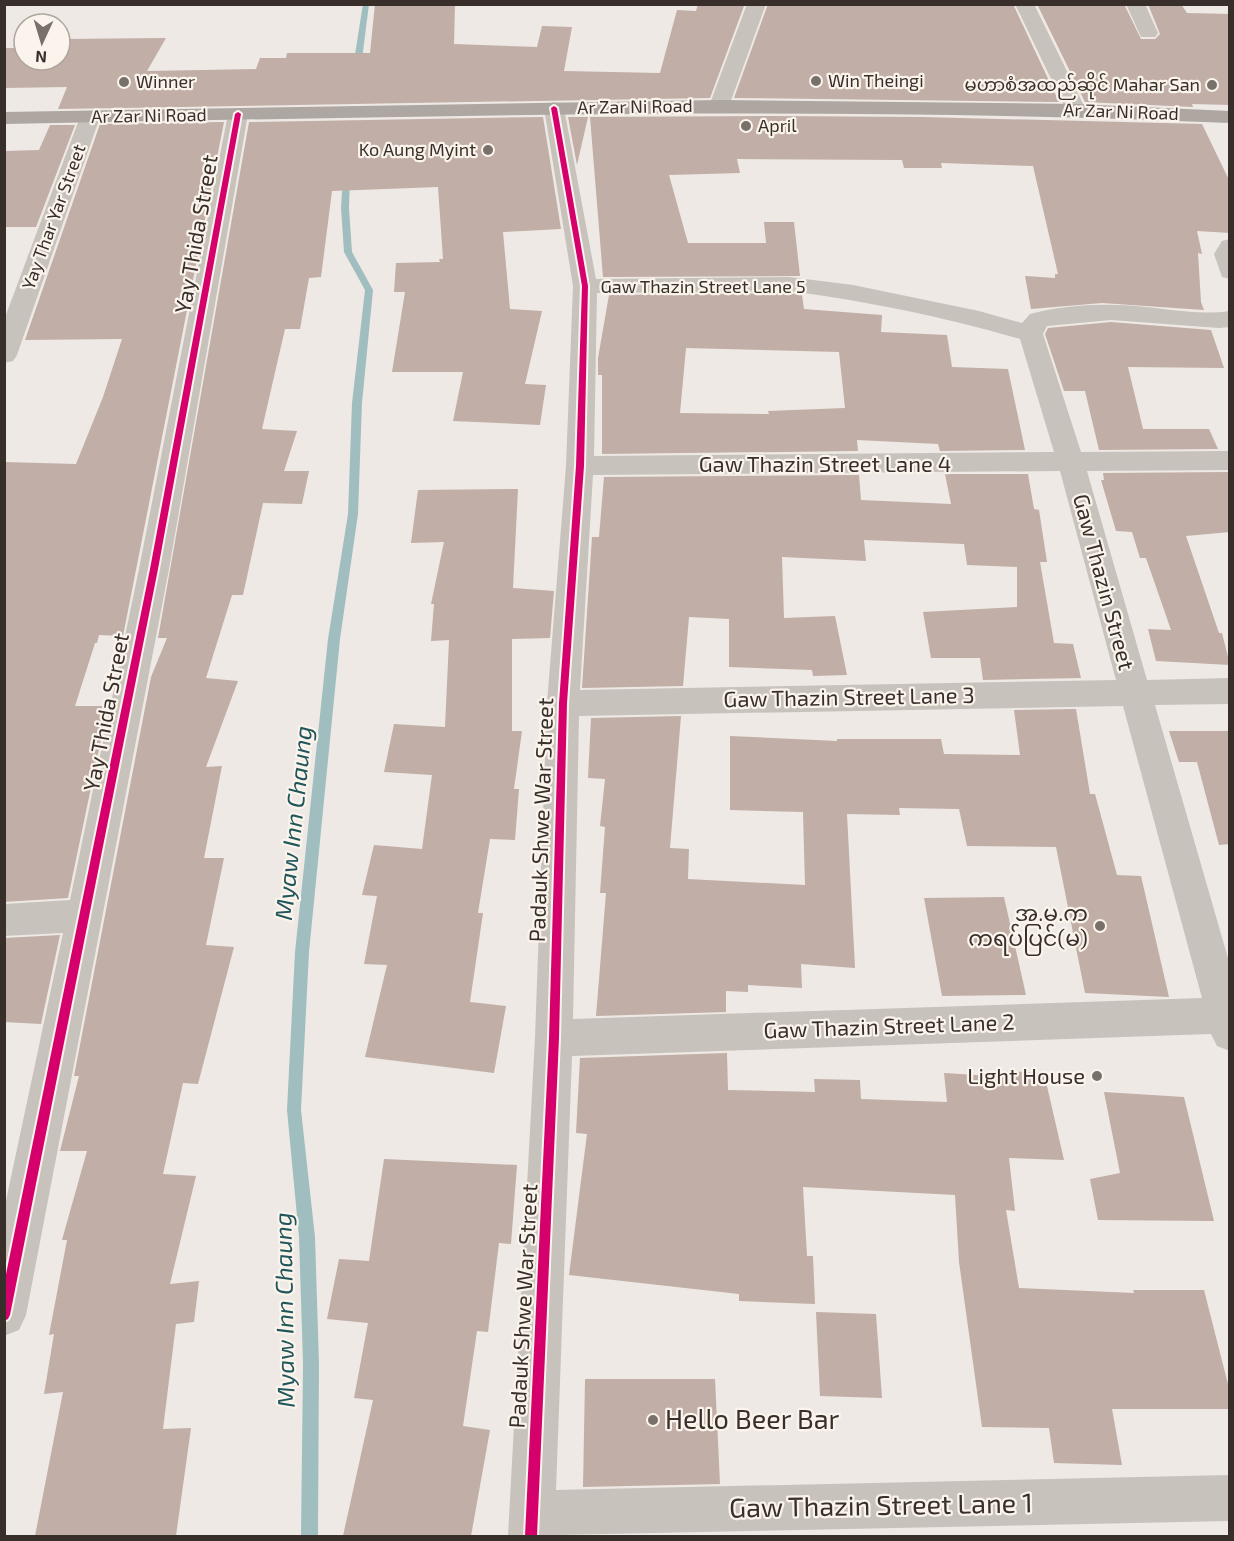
<svg xmlns="http://www.w3.org/2000/svg" width="1234" height="1541" font-family="'Exo 2','Noto Sans Myanmar',sans-serif">
  <style>
    .lines { fill: none; stroke-linecap: round; stroke-linejoin: round }
    .stream { fill: #a0bebf; fill-rule: evenodd }
    .building { fill: #c1aea6; fill-rule: evenodd }
    .minor { fill: #c8c2bc; fill-rule: evenodd }
    .major { fill: #ada6a1; fill-rule: evenodd }
    .cycleway-casing { stroke: #faf4ec; stroke-width: 4 }
    .cycleway { fill: #d6006c; fill-rule: evenodd }
    .poi-dot { fill: #78706b; stroke: #faf4ec; stroke-width: 2 }
    .labels { text-anchor: middle; stroke-width: 4.5; stroke-linejoin: round; paint-order: stroke }
    .far-poi-label { font-size: 18px; fill: #392f2a; stroke: #faf4ec; text-anchor: start }
    .far-street-label { font-size: 18px; fill: #392f2a; stroke: #faf4ec }
    .street-label { font-size: 22px; fill: #392f2a; stroke: #faf4ec }
    .poi-label { font-size: 22px; fill: #392f2a; stroke: #faf4ec; text-anchor: end }
    .water-label { font-size: 24px; font-style: italic; fill: #20555a; stroke: #faf4ec }
    .near-poi-label { font-size: 27px; fill: #392f2a; stroke: #faf4ec; text-anchor: start }
    .near-street-label { font-size: 27px; fill: #392f2a; stroke: #faf4ec }
  </style>
  <rect width="100%" height="100%" fill="#eee9e4"/>
  <g class="lines">
    <g class="stream">
      <path d="M363 4H369L361 67 357 69 353 67Z"/>
      <path d="M343 175 350 177 349 208 352 252 373 290 362 403 358 514 340 639 309 952 301 1110 315 1237 319 1363 318 1536H301L303 1363 299 1237 287 1110 295 952 328 639 348 514 352 403 365 290 344 252 341 208Z"/>
    </g>
  </g>
  <g class="building">
    <path d="M375 4H455L454 44 537 47 542 26 572 27 564 71 660 73 677 10 696 11 698 4 744 6 710 98 58 109 67 87 4 88V48H16L22 39H24V60H60V39L166 38 147 71 256 69 260 58H286L287 53H370Z"/>
    <path d="M768 4H1013L1059 102 734 98Z"/>
    <path d="M1037 4H1124L1141 39H1155L1160 34 1148 4H1181L1187 13 1230 14V105L1192 104 1193 107 1085 102Z"/>
    <path d="M770 116 923 117 1202 124 1230 182V233L1197 231 1202 254 1198 253 1201 302 1204 310 1102 303 1031 309 1025 276 1055 278V274H1058L1033 166 1001 165 941 163 942 168H904L902 160 737 159 740 173 669 175 688 243H766L764 222H794L800 276 603 277 590 117Z"/>
    <path d="M543 117 561 229 503 232 510 309 542 311 525 384 546 385 540 425 453 421 463 372H392L405 292H394L396 263 440 262 439 259H443L438 187 332 191 321 277 309 278 300 329H285L262 429 297 431 284 471H309L302 504 263 503 243 595H232L206 678 238 681 206 767 222 766 204 858H224L206 945 234 947 198 1084 183 1083 163 1174 196 1176 170 1284 199 1281 194 1322 176 1324 163 1429 191 1428 176 1536H35L63 1392 44 1394 54 1334 49 1335 67 1240H62L87 1151H60L79 1076H74L151 677 167 638H158L249 122Z"/>
    <path d="M568 117H588L577 165Z"/>
    <path d="M224 122 123 636 99 635 97 643H95L75 706H108L68 898 4 902V462L76 464 103 397 122 339 25 340 100 124Z"/>
    <path d="M50 125H75L36 227H4V151L39 150Z"/>
    <path d="M789 293 802 295 804 309 882 315 881 332 947 335 952 367 1008 369 1025 450 940 451 938 444 857 440 858 451 602 454V375H598V358L609 295ZM686 348 839 352 845 408 768 411 769 414 680 413Z"/>
    <path d="M1111 322 1211 330 1224 368 1128 367 1143 429H1209L1218 449 1099 450 1085 391H1064L1045 334 1048 328Z"/>
    <path d="M1229 472 1230 532 1186 536 1219 633H1222L1230 665 1156 661 1148 629 1171 630 1146 558H1140L1132 532 1116 531 1101 480H1104L1103 473Z"/>
    <path d="M945 474H1028L1034 509 1039 510 1047 562H1040L1054 643 1073 644 1081 678 983 680 980 658H931L923 612 1017 607V567L967 565 964 544 864 540 866 561 782 557 784 618 835 616 847 675 813 676 812 670 729 667V619L689 617 683 686 582 688 592 537H599L604 477 859 475 861 500 951 504Z"/>
    <path d="M518 489 513 588 554 591 550 638 512 639V731H522L514 789H519L515 840 490 839 478 913H483L470 1002 506 1006 494 1073 365 1057 387 965 364 964 377 896 362 895 374 845 422 849 432 775 384 772 394 724 445 727 449 640 431 641 434 604H431L444 542 411 543 418 490Z"/>
    <path d="M1076 709 1090 794H1095L1117 875 1141 876 1169 997 1085 993 1056 847 967 846 959 809 899 808 900 815 847 814 855 968 801 964 802 988 748 985V992L726 991V1012L596 1016 606 893H600L605 827 600 826 605 779 588 778 591 718 681 716 670 848 689 849 688 879 805 885 803 812 730 810V736L837 741V739H941L944 754 1020 755 1014 710Z"/>
    <path d="M1169 731H1230V844L1219 845 1197 762H1179Z"/>
    <path d="M1004 897 1026 995 942 996 924 898Z"/>
    <path d="M60 935 41 1024 4 1022V938Z"/>
    <path d="M727 1053 728 1090 815 1092 814 1079 860 1080 861 1099 947 1102 944 1073 1007 1077 1006 1071 1044 1073 1064 1160 1009 1158 1015 1211 1006 1210 1019 1288 1134 1293 1133 1290H1204L1230 1392V1409H1112L1122 1465 1054 1463 1049 1428 982 1427 959 1262 955 1195 803 1187 807 1256H813L815 1304 739 1301V1294L569 1275 587 1134 576 1133 580 1058Z"/>
    <path d="M1104 1092 1184 1097 1214 1221 1098 1220 1090 1179 1120 1173Z"/>
    <path d="M384 1159 517 1165 511 1244 499 1243 488 1332 477 1331 463 1426 490 1430 471 1536H343L373 1400 354 1398 368 1323 327 1319 339 1259 369 1261Z"/>
    <path d="M816 1312 876 1314 882 1398 820 1396Z"/>
    <path d="M585 1379H715L720 1484 583 1487Z"/>
  </g>
  <g class="lines">
    <g class="minor">
      <path d="M747 4H766L729 106 726 110 719 112 712 110 709 106Z"/>
      <path d="M1015 4H1034L1086 110 1083 114 1076 116 1069 114 1066 110Z"/>
      <path d="M1126 4H1145L1158 33 1155 37H1141Z"/>
      <path d="M554 102 561 104 564 108 596 279 789 277 853 285 979 311 1022 323 1030 314C1067 304 1108 303 1146 307 1174 310 1201 315 1230 311V327L1219 328 1111 320 1047 326 1043 334 1081 452 1230 451V470L1087 471 1147 680 1230 678V704L1155 705 1230 965V1051L1217 1046 1211 1034 572 1056 556 1490 1230 1475V1521L508 1536 535 1038 547 703 566 466 573 286 544 108 547 104ZM789 291C867 301 944 317 1020 339L1054 452 594 456 597 293ZM1060 471 1116 680 580 690 593 475ZM1123 706 1202 998 573 1019 579 716Z"/>
      <path d="M238 108 245 110 248 114 169 569 26 1315 19 1330 4 1336V1210L63 933 4 936V904L70 900 139 569 228 114 231 110Z"/>
      <path d="M90 111 97 113 100 117 17 355 13 361 4 363V320L80 117 83 113Z"/>
      <path d="M1230 239V279L1222 277 1214 254 1222 241Z"/>
    </g>
    <path class="major" d="M719 100 1076 104 1230 111V123C821 105 413 117 4 124V112Z"/>
    <g class="cycleway-casing">
      <g id="cycleway">
        <path d="M554 106 557 108 588 286 584 466 567 703 559 1038 537 1536H525L549 1038 559 703 576 466 582 286 551 108Z"/>
        <path d="M238 112 241 114 158 569 10 1315 8 1319 4 1321V1284L150 569 235 114Z"/>
      </g>
    </g>
    <use href="#cycleway" class="cycleway"/>
  </g>
  <g class="poi-dot">
    <circle cx="816" cy="81" r="6"/>
    <circle cx="124" cy="82" r="6"/>
    <circle cx="1212" cy="85" r="6"/>
    <circle cx="746" cy="126" r="6"/>
    <circle cx="488" cy="150" r="6"/>
    <circle cx="1100" cy="926" r="6"/>
    <circle cx="1097" cy="1076" r="6"/>
    <circle cx="653" cy="1420" r="6"/>
  </g>
  <g class="labels">
    <g class="far-poi-label">
      <text x="828" y="87">Win Theingi</text>
      <text x="136" y="88">Winner</text>
      <text x="1200" y="91" text-anchor="end">မဟာစံအထည်ဆိုင် Mahar San</text>
      <text x="758" y="132">April</text>
      <text x="476" y="156" text-anchor="end">Ko Aung Myint</text>
    </g>
    <g class="far-street-label">
      <text transform="translate(635 107) rotate(-1)" y="6">Ar Zar Ni Road</text>
      <text transform="translate(1121 112) rotate(2)" y="6">Ar Zar Ni Road</text>
      <text transform="translate(149 116) rotate(-1)" y="6">Ar Zar Ni Road</text>
      <text transform="translate(54 217) rotate(-70)" y="6">Yay Thar Yar Street</text>
      <text x="703" y="293">Gaw Thazin Street Lane 5</text>
    </g>
    <g class="street-label">
      <text transform="translate(196 234) rotate(-80)" y="8">Yay Thida Street</text>
      <text x="825" y="472">Gaw Thazin Street Lane 4</text>
      <text transform="translate(1104 582) rotate(75)" y="8">Gaw Thazin Street</text>
      <text transform="translate(849 697) rotate(-1)" y="8">Gaw Thazin Street Lane 3</text>
      <text transform="translate(106 712) rotate(-79)" y="8">Yay Thida Street</text>
      <text transform="translate(541 820) rotate(-88)" y="8">Padauk Shwe War Street</text>
      <text transform="translate(889 1026) rotate(-2)" y="8">Gaw Thazin Street Lane 2</text>
      <text transform="translate(523 1306) rotate(-87)" y="8">Padauk Shwe War Street</text>
    </g>
    <g class="poi-label">
      <text x="1088" y="921">အ.မ.က<tspan x="1088" dy="25">ကရပ်ပြင်(မ)</tspan></text>
      <text x="1085" y="1084">Light House</text>
    </g>
    <g class="water-label">
      <text transform="translate(294 823) rotate(-84)" y="8">Myaw Inn Chaung</text>
      <text transform="translate(285 1310) rotate(-91)" y="8">Myaw Inn Chaung</text>
    </g>
    <g class="near-poi-label">
      <text x="665" y="1429">Hello Beer Bar</text>
    </g>
    <g class="near-street-label">
      <text transform="translate(881 1506) rotate(-1)" y="9">Gaw Thazin Street Lane 1</text>
    </g>
  </g>
  <rect width="1234" height="1541" fill="none" stroke="#392f2a" stroke-width="12"/>
  <g transform="translate(42 42) rotate(184)"><circle r="28" fill="#faf4ec" stroke="#ada59e" stroke-width="1.5"/>
  <path d="M0-4.5L10 22L0 15L-10 22Z" fill="#78706b"/>
  <text y="-9" font-size="16" font-weight="bold" text-anchor="middle" fill="#392f2a">N</text>
  </g>
</svg>
